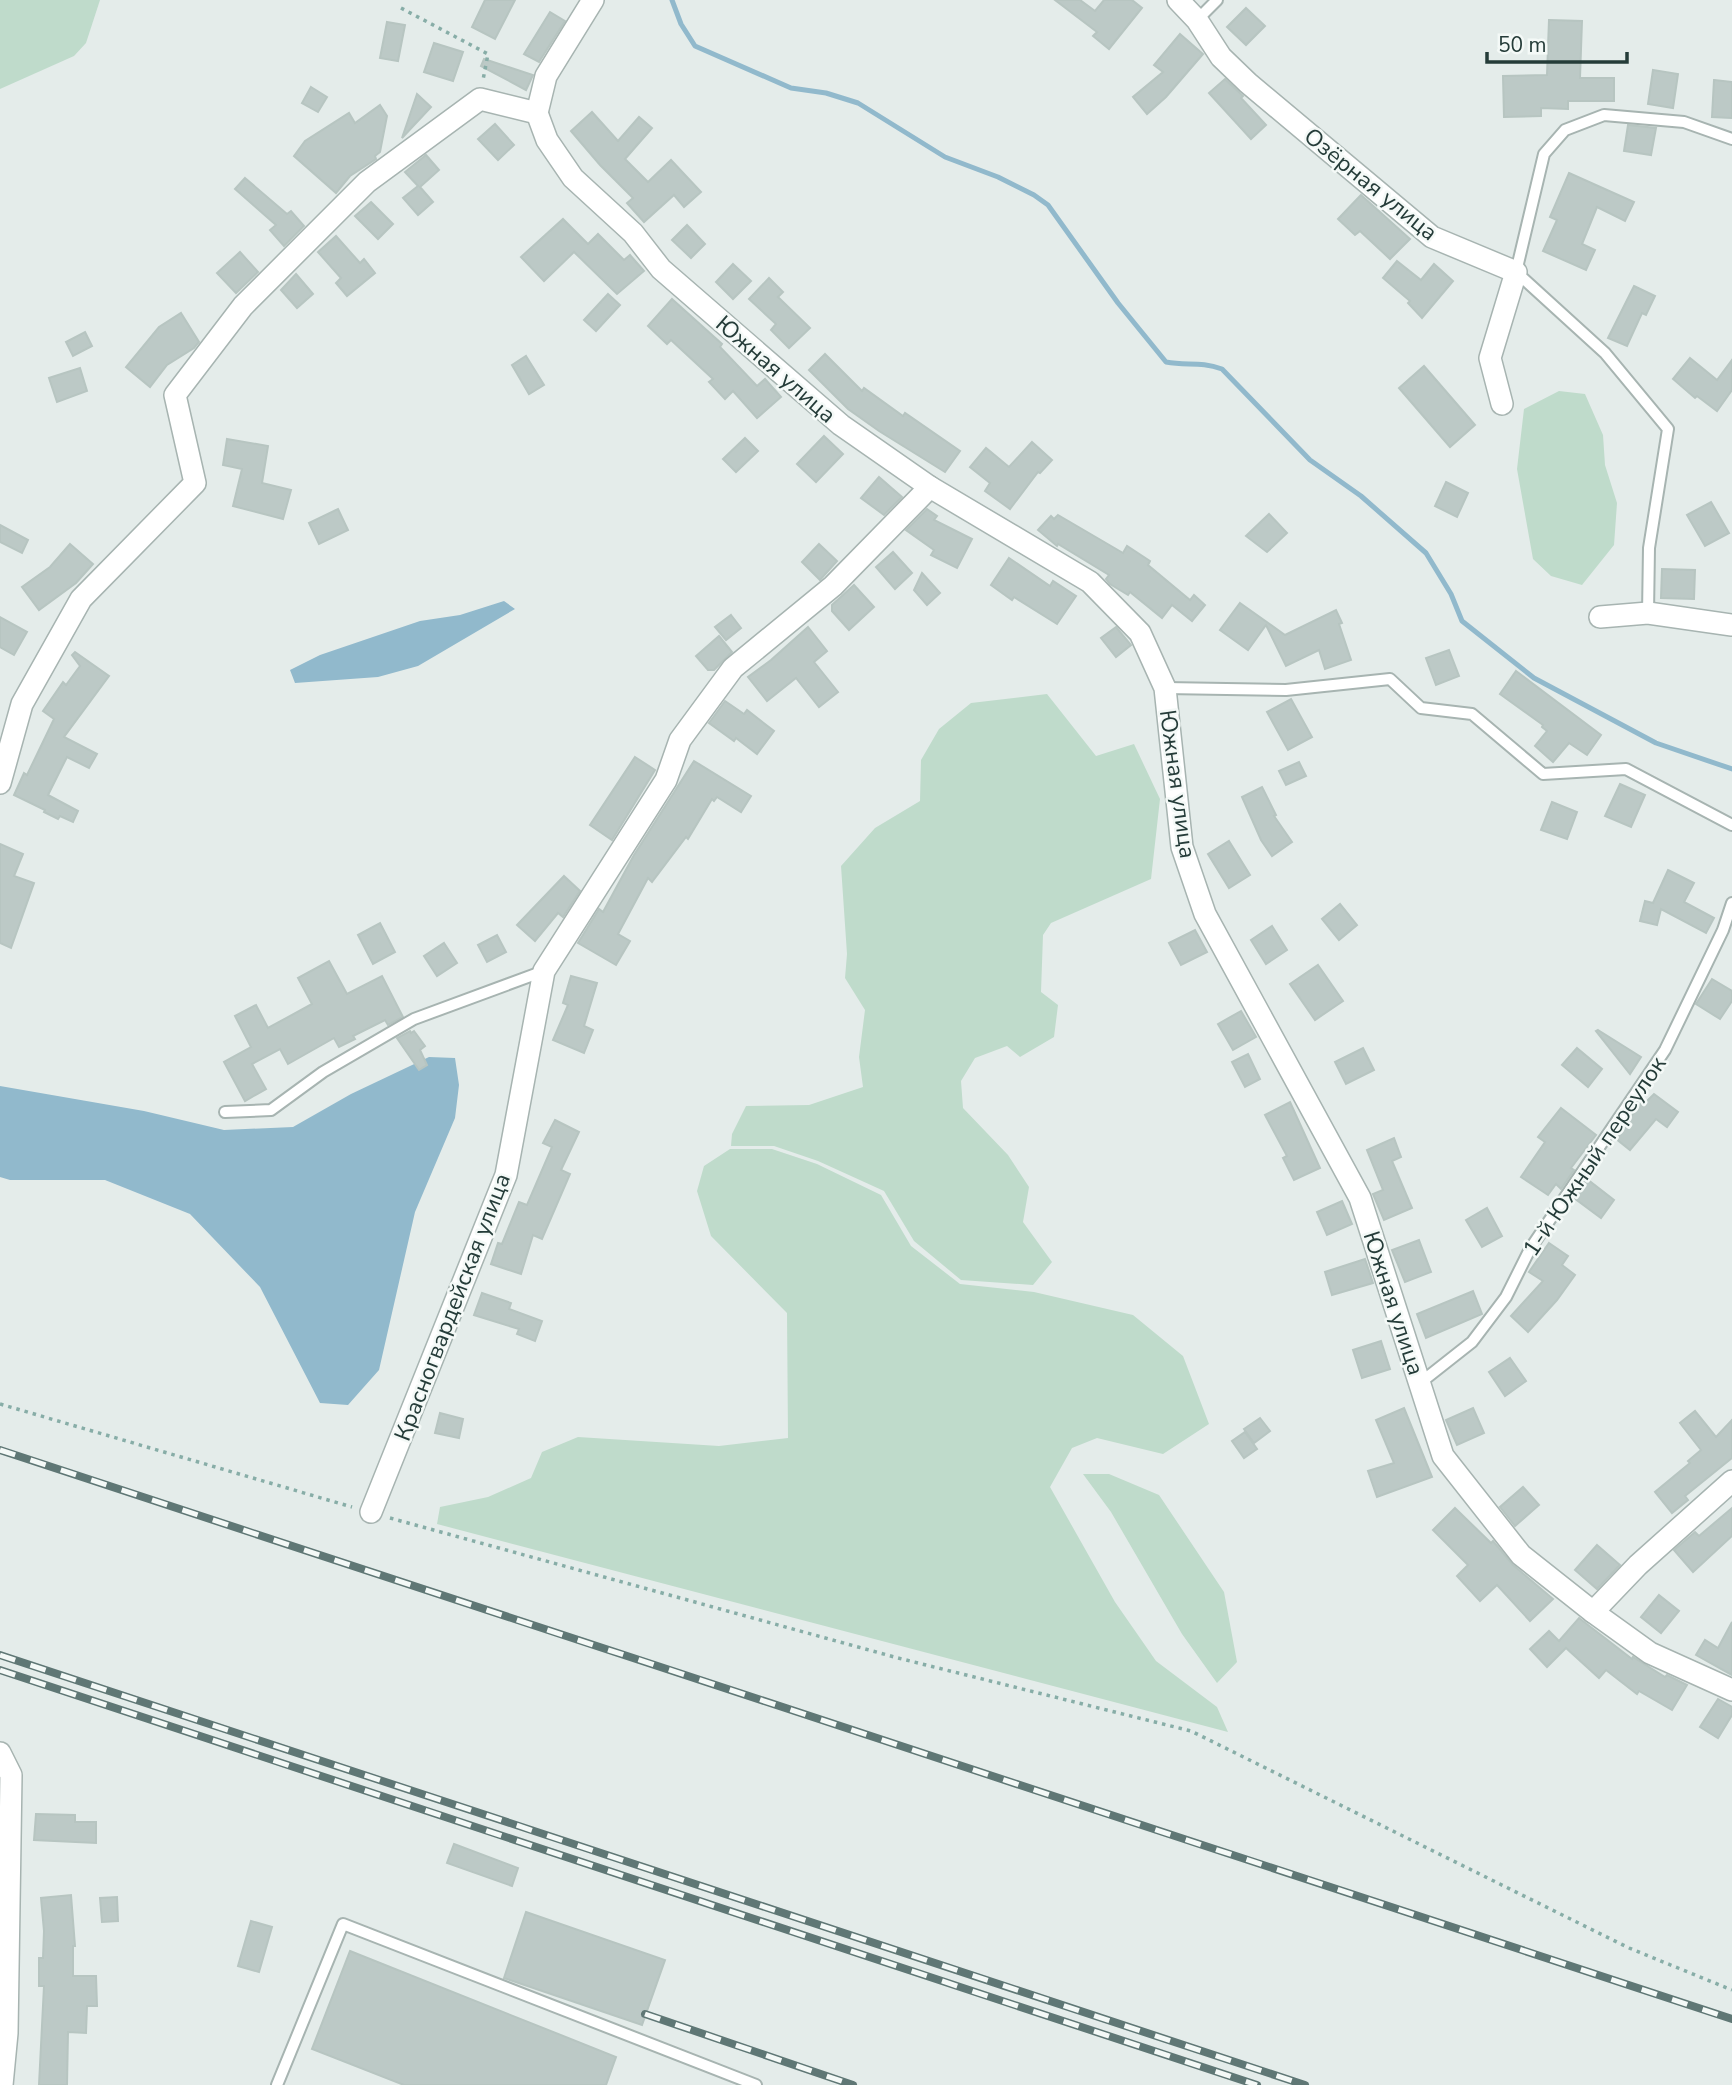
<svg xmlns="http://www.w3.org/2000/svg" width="1732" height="2085" font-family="'Nunito Sans',sans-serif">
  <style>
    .green { fill: #bfdbcb }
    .water { fill: #91b9cc }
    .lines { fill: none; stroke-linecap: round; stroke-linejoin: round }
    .stream { stroke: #91b9cc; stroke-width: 5 }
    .building { fill: #bcc9c6; stroke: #b7c5c1; stroke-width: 2 }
    .lane-casing { stroke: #a7b4b1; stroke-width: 14 }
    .street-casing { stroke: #a7b4b1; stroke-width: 24 }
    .path { stroke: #87ada7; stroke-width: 3.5; stroke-dasharray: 3.5 5; stroke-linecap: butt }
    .lane { stroke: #fff; stroke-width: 10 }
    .street { stroke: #fff; stroke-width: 21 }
    .rail-casing { stroke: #5f7775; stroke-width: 8 }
    .rail { stroke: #f4f9f7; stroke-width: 5; stroke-dasharray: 16; stroke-linecap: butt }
    .labels { text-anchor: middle; stroke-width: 5; stroke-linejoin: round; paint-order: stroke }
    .street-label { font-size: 23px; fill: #253c39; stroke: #f4f9f7 }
  </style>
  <rect width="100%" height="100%" fill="#e4ecea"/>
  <g class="green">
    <path d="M0 0H100L86 43 74 56 0 89Z"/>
    <path d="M1559 391 1585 394 1603 435 1605 465 1617 503 1614 545 1582 585 1551 576 1533 559 1517 469 1524 409Z"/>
    <path d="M1047 694 1096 756 1134 744 1160 799 1151 879 1051 923 1043 935 1041 992 1058 1005 1054 1037 1020 1057 1007 1046 975 1058 961 1081 963 1108 1008 1155 1029 1187 1023 1222 1052 1262 1033 1285 961 1280 914 1241 884 1191 818 1161 774 1146H731L732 1134 746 1106 809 1105 863 1087 859 1057 865 1010 845 978 847 954 841 866 875 828 920 801 921 760 939 729 971 703Z"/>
    <path d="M730 1149H772L817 1164 881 1195 911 1246 960 1284 1034 1292 1133 1315 1183 1356 1209 1424 1163 1454 1097 1438 1072 1448 1050 1487 1115 1602 1156 1661 1217 1707 1228 1732 437 1524 440 1507 488 1497 531 1478 542 1452 578 1437 719 1446 788 1438 787 1313 711 1236 697 1191 704 1166Z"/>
    <path d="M1083 1474H1109L1159 1495 1224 1592 1237 1662 1217 1683 1182 1634 1111 1512Z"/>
  </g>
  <g class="water">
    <path d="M504 601 515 609 418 666 378 677 295 683 290 670 320 655 420 621 460 615Z"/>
    <path d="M429 1057 455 1058 459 1085 455 1118 415 1212 379 1370 348 1405 320 1403 260 1287 190 1214 105 1180H10L0 1177V1086L144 1111 224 1130 293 1127 351 1094Z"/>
  </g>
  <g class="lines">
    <path class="stream" d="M672 0 681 24 695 46 791 88 826 93 858 103 945 157 998 177 1034 195 1048 205 1118 303 1166 362C1187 366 1200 361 1222 369L1310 460 1361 496 1426 553 1451 594 1462 621 1534 678 1656 743 1732 769"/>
  </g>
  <g class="building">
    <path d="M485 0H515L495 39 472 27Z"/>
    <path d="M1055 0H1080L1095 11 1104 0H1132L1142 8 1109 49 1093 36 1097 32Z"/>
    <path d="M1246 8 1265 26 1246 45 1227 27Z"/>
    <path d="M550 12 565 21 539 62 524 54Z"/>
    <path d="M1549 20 1582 21 1580 78H1614V101H1568V109L1541 108V116L1504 117 1503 76 1547 75Z"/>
    <path d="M387 22 405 25 398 61 380 58Z"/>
    <path d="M1180 34 1203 54 1166 97 1147 114 1133 97 1163 72 1154 65Z"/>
    <path d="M434 43 463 52 453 81 424 72Z"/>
    <path d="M484 59 533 75 526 90 481 66Z"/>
    <path d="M1653 70 1678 74 1673 108 1648 104Z"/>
    <path d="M1225 79 1243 96 1241 98 1266 125 1251 139 1209 93Z"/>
    <path d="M1714 80 1732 82V118L1712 117Z"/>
    <path d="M311 87 327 97 318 112 302 103Z"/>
    <path d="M417 94 431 107 402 138Z"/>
    <path d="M380 105 387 116 380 152 375 156 376 159 350 176 336 193 294 156 305 141 349 113 355 123Z"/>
    <path d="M592 112 618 141 639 117 652 128 625 159 648 182 671 160 701 192 684 207 674 195 644 222 627 203 633 198 600 165 571 131Z"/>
    <path d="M495 124 514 145 498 160 478 139Z"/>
    <path d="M1628 125 1656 128 1651 155 1624 151Z"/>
    <path d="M426 155 439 170 420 187 433 202 418 215 403 198 418 186 405 172Z"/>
    <path d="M1569 173 1634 202 1625 221 1597 207 1582 244 1595 250 1586 270 1543 251 1557 220 1550 217Z"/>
    <path d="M245 178 287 214 291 211 304 226 284 246 270 230 276 225 235 189Z"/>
    <path d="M1361 195 1410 239 1390 259 1360 231 1355 235 1338 219Z"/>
    <path d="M371 202 393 224 378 239 355 216Z"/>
    <path d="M563 219 588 244 598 234 624 260 630 255 644 271 617 294 574 252 544 281 521 257Z"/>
    <path d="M687 225 705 244 691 258 672 240Z"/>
    <path d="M336 236 360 263 364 259 375 273 347 296 336 283 341 278 318 252Z"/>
    <path d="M240 252 258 272 236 293 217 273Z"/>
    <path d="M1397 261 1421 280 1434 264 1453 281 1422 318 1408 303 1410 301 1383 278Z"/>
    <path d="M733 264 751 281 733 299 716 282Z"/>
    <path d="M296 274 313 294 297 308 281 290Z"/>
    <path d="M769 278 783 292 778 297 810 328 789 348 771 330 776 324 749 299Z"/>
    <path d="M1634 286 1655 296 1646 315 1642 313 1627 346 1608 338Z"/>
    <path d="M608 294 620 305 596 331 584 320Z"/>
    <path d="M672 299 722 344 720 347 757 386 765 379 781 397 757 418 733 391 725 399 709 382 713 379 671 340 667 344 648 326Z"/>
    <path d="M181 313 199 342 194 348 167 365 150 387 126 367 159 327Z"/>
    <path d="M85 332 92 346 73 356 66 342Z"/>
    <path d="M825 354 862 391 864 388 903 416 905 413 960 451 945 472 879 431 848 409 809 370Z"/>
    <path d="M526 356 544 385 529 394 512 365Z"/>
    <path d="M1690 358 1717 380 1732 360V390L1717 411 1697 396 1695 398 1673 379Z"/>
    <path d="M1424 366 1475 425 1450 447 1399 388Z"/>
    <path d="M80 368 87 391 57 402 49 378Z"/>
    <path d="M824 436 843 454 816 482 797 464Z"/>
    <path d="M745 438 758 451 736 472 723 459Z"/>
    <path d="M227 439 268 446 262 483 291 490 283 519 233 506 242 469 223 465Z"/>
    <path d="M1032 442 1052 460 1040 473 1038 472 1010 509 985 491 990 483 970 467 986 448 1009 467Z"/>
    <path d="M879 477 902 497 884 515 861 498Z"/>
    <path d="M1446 482 1468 493 1457 517 1435 506Z"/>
    <path d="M1711 502 1729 533 1705 546 1687 515Z"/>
    <path d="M338 509 348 530 319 544 309 523Z"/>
    <path d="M927 509 937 516 934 520 972 539 957 568 931 555 934 550 906 530Z"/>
    <path d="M1269 514 1287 533 1267 552 1246 536Z"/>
    <path d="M1058 515 1123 553 1127 546 1150 561 1148 565 1190 600 1194 595 1205 605 1192 621 1172 605 1162 618 1130 592 1128 595 1110 584 1106 579 1109 575 1058 544 1057 546 1038 530 1051 516 1054 519Z"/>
    <path d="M0 525 28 540 22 553 0 542Z"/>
    <path d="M70 544 93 564 76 583 39 610 22 587 50 567Z"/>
    <path d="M819 544 837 561 820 580 802 562Z"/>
    <path d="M893 552 912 573 895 589 876 567Z"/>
    <path d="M1009 558 1050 586 1053 581 1076 596 1057 624 1014 597 1012 600 991 585Z"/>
    <path d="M1662 569 1695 570 1694 599 1661 598Z"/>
    <path d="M922 573 940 593 927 605 914 590Z"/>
    <path d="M854 585 874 607 849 630 832 611V605Z"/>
    <path d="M1240 603 1285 635 1336 610 1342 623 1339 624 1351 660 1325 669 1319 650 1286 666 1266 625 1248 650 1220 630Z"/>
    <path d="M731 615 741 628 726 640 715 627Z"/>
    <path d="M0 617 27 632 14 655 0 647Z"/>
    <path d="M808 627 827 651 814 662 838 692 819 707 796 678 767 701 748 677 771 660Z"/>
    <path d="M1116 627 1131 645 1116 657 1101 638Z"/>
    <path d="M719 636 732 652 714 670H708L696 656Z"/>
    <path d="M1449 650 1459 676 1436 685 1426 658Z"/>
    <path d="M75 652 109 676 64 737 97 754 89 768 67 757 48 795 78 811 73 822 60 816 58 819 44 812 45 810 14 795 24 773 27 775 54 719 43 711 63 682 66 685 80 666 72 655Z"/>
    <path d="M1516 671 1601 735 1587 755 1569 743 1553 762 1535 746 1547 731 1542 727 1543 725 1500 694Z"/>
    <path d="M1291 699 1312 737 1288 750 1267 712Z"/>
    <path d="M725 701 744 714 747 710 774 731 757 754 736 738 734 741 709 723Z"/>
    <path d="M635 757 655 770 612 840 590 825Z"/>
    <path d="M694 761 751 796 741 812 717 797 714 801 712 799 688 839 686 837 652 882 648 878 618 934 630 941 616 965 578 943 599 909 603 912 634 855Z"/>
    <path d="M1299 762 1306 776 1286 785 1279 771Z"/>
    <path d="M1620 784 1645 795 1631 827 1605 816Z"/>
    <path d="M1262 787 1276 815 1274 816 1292 842 1272 856 1261 840 1242 797Z"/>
    <path d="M1552 802 1577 812 1567 839 1541 830Z"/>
    <path d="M1229 841 1250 875 1229 888 1208 854Z"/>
    <path d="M0 844 23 854 14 876 34 883 11 948 0 943Z"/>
    <path d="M1668 870 1694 883 1684 902 1714 918 1706 933 1661 909 1657 925 1640 921 1645 901 1653 903Z"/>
    <path d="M564 876 580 891 563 917 558 913 535 941 517 925Z"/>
    <path d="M1340 904 1357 925 1339 940 1322 919Z"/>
    <path d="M380 923 395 952 373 964 358 935Z"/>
    <path d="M1272 926 1287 950 1266 964 1251 940Z"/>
    <path d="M1195 930 1207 952 1181 965 1169 943Z"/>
    <path d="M497 935 506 952 487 962 478 945Z"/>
    <path d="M444 943 457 963 437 976 424 956Z"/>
    <path d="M329 961 347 994 382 976 403 1017 388 1025 385 1020 353 1036 355 1039 339 1047 334 1038 288 1064 280 1049 252 1064 266 1089 245 1101 224 1062 251 1047 235 1016 256 1005 268 1028 312 1004 298 978Z"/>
    <path d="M1318 965 1343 1001 1315 1020 1290 984Z"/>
    <path d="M571 976 597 983 584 1026 593 1030 584 1053 553 1040 568 1005 563 1003Z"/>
    <path d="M1712 979 1732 991V1001L1720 1019 1696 1004Z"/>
    <path d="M1241 1011 1256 1037 1233 1050 1218 1024Z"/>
    <path d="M1598 1030 1641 1057 1630 1074 1596 1031Z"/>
    <path d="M410 1031 411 1033 414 1031 425 1046 420 1050 427 1065 419 1070 397 1038Z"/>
    <path d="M1363 1048 1374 1070 1346 1084 1335 1062Z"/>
    <path d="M1577 1048 1602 1069 1588 1087 1562 1065Z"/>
    <path d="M1248 1054 1260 1079 1245 1087 1232 1062Z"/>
    <path d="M1654 1094 1678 1112 1667 1127 1656 1119 1630 1150 1615 1138 1642 1102 1644 1104Z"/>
    <path d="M1290 1102 1320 1168 1294 1180 1283 1158 1287 1156 1265 1115Z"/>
    <path d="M1561 1108 1596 1135 1571 1168 1574 1170 1561 1189 1556 1184 1548 1195 1521 1177 1545 1142 1538 1137Z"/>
    <path d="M555 1120 579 1132 561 1170 570 1174 542 1239 533 1235 521 1274 491 1264 498 1243 502 1244 519 1202 527 1205 552 1147 543 1143Z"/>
    <path d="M1394 1138 1401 1157 1392 1161 1412 1208 1384 1220 1373 1194 1383 1190 1367 1150Z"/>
    <path d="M1587 1179 1614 1200 1601 1218 1574 1198Z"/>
    <path d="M1342 1201 1352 1224 1327 1235 1317 1212Z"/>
    <path d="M1487 1208 1502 1236 1482 1247 1466 1220Z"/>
    <path d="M1419 1240 1431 1272 1405 1282 1392 1250Z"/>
    <path d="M1549 1243 1568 1256 1562 1265 1575 1275 1557 1300 1528 1332 1511 1316 1543 1281 1529 1272Z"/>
    <path d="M1365 1259 1373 1283 1332 1295 1325 1272Z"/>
    <path d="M1473 1291 1482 1314 1426 1338 1417 1314Z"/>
    <path d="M482 1293 511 1303 509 1309 542 1321 535 1341 517 1334 519 1329 474 1315Z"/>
    <path d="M1381 1341 1390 1369 1362 1378 1353 1350Z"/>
    <path d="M1510 1358 1526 1381 1505 1396 1489 1372Z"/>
    <path d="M1404 1408 1432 1477 1377 1497 1368 1471 1394 1463 1376 1420Z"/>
    <path d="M1473 1408 1484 1433 1457 1445 1446 1420Z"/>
    <path d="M1695 1411 1716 1437 1732 1420V1458L1685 1496 1688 1500 1672 1513 1655 1492 1690 1463 1688 1461 1701 1450 1680 1423Z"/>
    <path d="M440 1413 463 1419 459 1438 435 1433Z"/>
    <path d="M1260 1418 1270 1431 1254 1443 1244 1429Z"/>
    <path d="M1245 1432 1257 1449 1244 1458 1232 1441Z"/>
    <path d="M1523 1487 1539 1505 1515 1526 1500 1507Z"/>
    <path d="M1455 1508 1491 1543 1493 1541 1513 1565 1553 1599 1530 1621 1497 1585 1480 1601 1457 1576 1468 1565 1433 1530Z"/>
    <path d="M1732 1508V1536L1693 1572 1674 1550 1695 1532 1699 1536Z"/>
    <path d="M1597 1545 1620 1565 1597 1589 1575 1570Z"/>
    <path d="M1659 1595 1679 1611 1661 1633 1641 1617Z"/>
    <path d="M1579 1618 1632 1659 1633 1657 1665 1677 1667 1675 1687 1685 1672 1710 1639 1691 1637 1694 1606 1670 1599 1678 1566 1648 1547 1667 1530 1649 1549 1631 1559 1641Z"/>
    <path d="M1732 1622V1675L1696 1655 1705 1640 1718 1648Z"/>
    <path d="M1718 1699 1732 1707V1715L1718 1738 1700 1727Z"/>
    <path d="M36 1814 75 1815V1822H96V1843L34 1840Z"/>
    <path d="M454 1844 518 1868 512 1886 447 1863Z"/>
    <path d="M71 1895 75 1946H73V1976H96L97 2006H87L86 2033 68 2032 67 2085H39L44 1986H39V1958H43L44 1931 41 1898Z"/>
    <path d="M117 1897 118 1921 102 1922 100 1898Z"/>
    <path d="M526 1912 665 1960 642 2025 504 1978Z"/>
    <path d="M251 1921 272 1927 259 1972 238 1966Z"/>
    <path d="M350 1951 616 2057 606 2085H404L312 2049Z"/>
  </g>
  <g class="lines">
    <g class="lane-casing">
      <g id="lane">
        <path d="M1197 20 1217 0"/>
        <path d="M1648 613 1649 548 1668 429 1605 353 1516 272 1544 154 1565 130 1604 115 1684 122 1732 139"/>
        <path d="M1165 688 1286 690 1390 679 1421 708 1472 714 1543 774 1626 769 1732 825"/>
        <path d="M225 1112 271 1110 323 1072 414 1019 544 971"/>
        <path d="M1420 1383 1472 1342 1506 1297 1530 1249 1665 1050 1723 930 1732 903"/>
        <path d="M277 2085 343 1924 756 2085"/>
      </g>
    </g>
    <g class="street-casing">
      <g id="street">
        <path d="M1178 0 1197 20 1221 57 1248 83 1432 237 1516 272 1490 358 1502 404"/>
        <path d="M537 113 546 76 593 0"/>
        <path d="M1600 617 1648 613 1732 625"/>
        <path d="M0 783 22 704 81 599 195 483 175 395 243 306 367 182 480 99 537 113 547 140 573 178 633 233 661 269 841 425 930 487 1090 582 1140 633 1165 688 1182 847 1205 914 1360 1198 1443 1456 1521 1555 1593 1612 1650 1653 1732 1690"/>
        <path d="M371 1512 506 1175 544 971 666 780 680 740 733 668 833 586 930 487"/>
        <path d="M1593 1612 1638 1565 1732 1481"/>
        <path d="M0 1753 11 1775 7 2033 2 2085"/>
      </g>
    </g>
    <g class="path">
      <path d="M401 8 488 54 483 80"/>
      <path d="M0 1404 352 1507"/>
      <path d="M390 1518 898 1658 1191 1731 1629 1948 1732 1990"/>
    </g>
    <use href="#lane" class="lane"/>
    <use href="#street" class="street"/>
    <g class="rail-casing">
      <g id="rail">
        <path d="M0 1450 1732 2019"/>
        <path d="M0 1655 1305 2085"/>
        <path d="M0 1670 1257 2085"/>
        <path d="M645 2014 853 2085"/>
      </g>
    </g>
    <use href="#rail" class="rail"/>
  </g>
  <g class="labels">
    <g class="street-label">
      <text transform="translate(1371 184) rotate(39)" y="8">Озёрная улица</text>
      <text transform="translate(776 369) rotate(41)" y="8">Южная улица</text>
      <text transform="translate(1178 784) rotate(82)" y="8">Южная улица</text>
      <text transform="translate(1594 1156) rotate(-56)" y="8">1-й Южный переулок</text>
      <text transform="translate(1394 1303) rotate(72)" y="8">Южная улица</text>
      <text transform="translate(452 1307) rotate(-69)" y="8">Красногвардейская улица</text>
    </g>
  </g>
  <path d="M1487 52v10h140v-10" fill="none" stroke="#253c39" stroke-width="3.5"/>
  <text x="1498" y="52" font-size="21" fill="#253c39" stroke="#f4f9f7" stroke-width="5" paint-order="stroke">50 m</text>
</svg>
